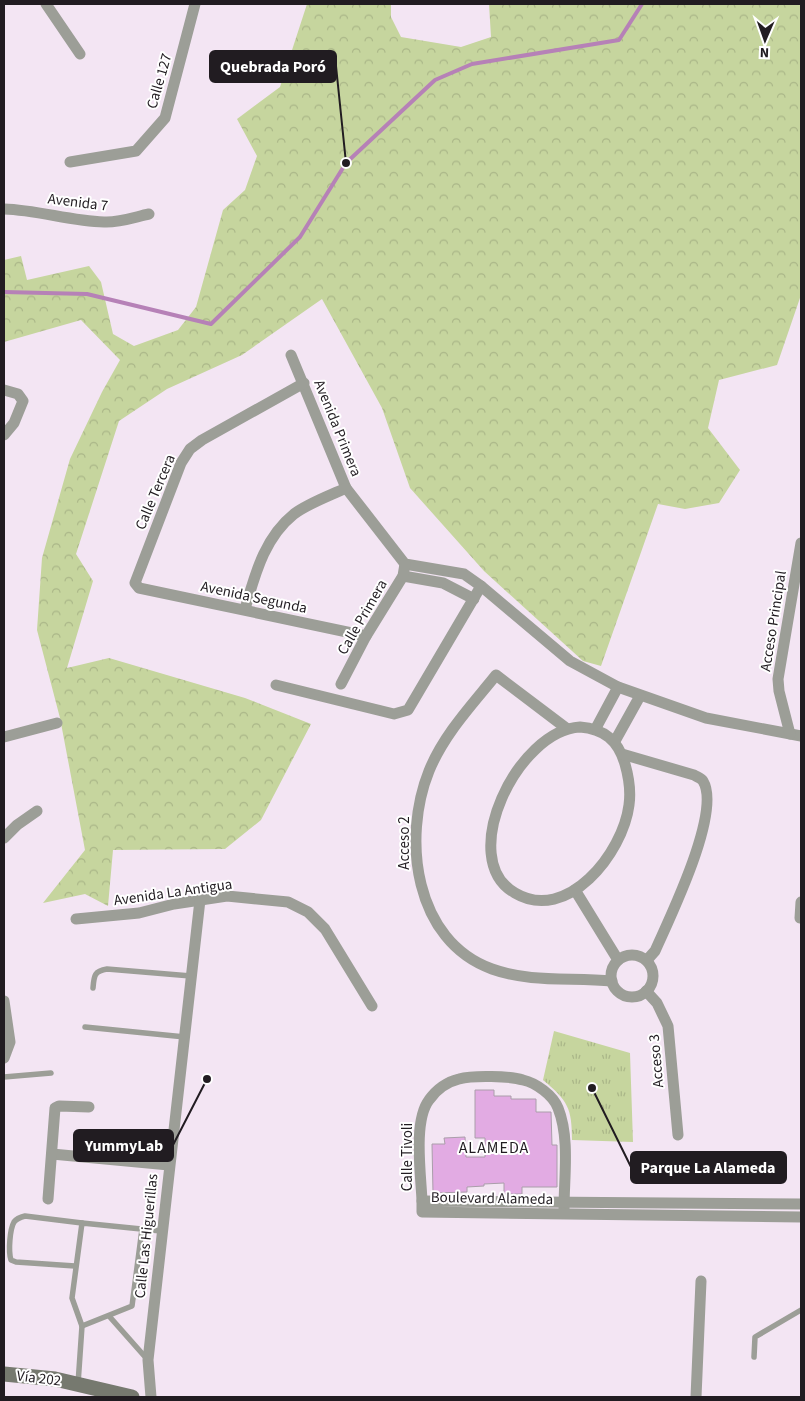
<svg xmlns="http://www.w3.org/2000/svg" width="805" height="1401" font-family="'Source Sans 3',sans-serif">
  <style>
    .forest { fill: url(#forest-crowns) }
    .park { fill: url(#park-tufts) }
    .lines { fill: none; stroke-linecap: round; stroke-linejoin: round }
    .stream { stroke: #b681b7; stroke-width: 4 }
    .building { fill: #e2abe3; stroke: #aa9eaa }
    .lane { stroke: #9c9e97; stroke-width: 5.5 }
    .street { stroke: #9c9e97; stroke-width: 11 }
    .secondary { stroke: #76796f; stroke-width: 15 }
    .labels { text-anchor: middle; stroke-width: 4; stroke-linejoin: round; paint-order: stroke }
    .street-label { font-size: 15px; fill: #211c21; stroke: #fff }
    .neighbourhood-label { font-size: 16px; letter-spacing: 1px; fill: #211c21; stroke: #fff }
    .leader { fill: none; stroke: #211c21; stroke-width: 2 }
    .callout-dot { fill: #211c21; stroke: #fff; stroke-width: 2 }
    .callout { fill: #211c21; stroke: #211c21; stroke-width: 2 }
    .callout-label { font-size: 16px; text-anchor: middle; font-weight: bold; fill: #fff }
  </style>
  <defs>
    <pattern id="forest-crowns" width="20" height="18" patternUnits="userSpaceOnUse" patternTransform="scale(1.25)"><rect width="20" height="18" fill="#c6d59e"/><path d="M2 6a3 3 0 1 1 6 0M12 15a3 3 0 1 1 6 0" fill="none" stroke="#aab688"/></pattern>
    <pattern id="park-tufts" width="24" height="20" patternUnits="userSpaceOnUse" patternTransform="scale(1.25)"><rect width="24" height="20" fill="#c6d59e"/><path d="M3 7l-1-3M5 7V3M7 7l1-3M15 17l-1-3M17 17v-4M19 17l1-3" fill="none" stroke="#aab688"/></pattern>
  </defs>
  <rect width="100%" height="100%" fill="#f3e5f3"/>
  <path class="forest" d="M307 4H391V17L401 37 461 47 491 37 489 4H801V295L777 365 719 380 708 428 740 470 719 503 685 509 658 504 601 666 583 661 484 571 410 488 382 408 322 299 242 355 167 389 119 421 76 554 93 581 67 668 109 658 245 698 311 724 261 820 225 849 113 850 108 906 85 894 43 903 85 850 60 718 37 630 42 558 70 459 102 392 120 360 81 320 4 342V260L21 256 27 280 89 266 101 282 113 334 134 346 178 330 196 307 223 210 245 190 257 156 237 119 280 87Z"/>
  <path class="park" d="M554 1031 630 1053 633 1142 572 1140C572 1108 568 1101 543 1080Z"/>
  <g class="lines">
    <path class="stream" d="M4 292 87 294 211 324 300 237 346 163 435 80 472 64 619 40 642 4"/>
  </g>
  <path class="building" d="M475 1090H494V1096H511V1099H536V1112H551L552 1145H557V1187H522V1194H504V1183L484 1184V1186L467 1187V1192L433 1193 432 1144H445L444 1138 465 1137 466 1157H485V1138H475Z"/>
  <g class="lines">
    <g class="lane">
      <path d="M93 988C94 976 94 971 107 969L191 976"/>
      <path d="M85 1027 185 1037"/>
      <path d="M4 1077 51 1073"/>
      <path d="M75 1266 16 1262 11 1260C8 1251 10 1229 14 1222 17 1218 21 1217 25 1216L82 1223"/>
      <path d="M109 1316 147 1359"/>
      <path d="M82 1326 132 1306 142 1229"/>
      <path d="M754 1357 755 1337 801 1310"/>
      <path d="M78 1384 82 1326 72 1298 82 1223 161 1231"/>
    </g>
    <g class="street">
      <path d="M46 4 80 54"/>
      <path d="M70 162 136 151 165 118 195 4"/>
      <path d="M4 209C38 210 70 221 104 222 118 223 135 217 149 214"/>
      <path d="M291 355 346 488 405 564 464 574 481 586 570 661 618 687 706 718 801 736"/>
      <path d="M304 383 202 440 190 449 181 463 135 583 139 588 366 636"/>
      <path d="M4 390 18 394 23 401 14 423 4 435"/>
      <path d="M403 576 443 583 474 599"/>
      <path d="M245 609C255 575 264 538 294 514 309 503 329 496 346 488"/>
      <path d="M341 684 366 636 403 576 405 564"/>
      <path d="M276 685 394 714 408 710 481 586"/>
      <path d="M580 727C604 729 618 740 625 764 629 778 631 791 629 805 623 853 567 924 515 893 455 859 518 730 580 727Z"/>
      <path d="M566 728 496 675C472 705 444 734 429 771 402 838 414 941 492 969 531 983 571 977 612 981"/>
      <path d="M596 728 618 687"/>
      <path d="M790 734 779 691 778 679 801 543"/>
      <path d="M4 737 57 723"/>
      <path d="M615 741 640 696"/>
      <path d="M622 754 694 775C697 777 701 778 703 781 722 812 669 919 655 951L647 960"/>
      <path d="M4 838 17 825 37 811"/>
      <path d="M575 890 618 960"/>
      <path d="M800 918 801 902"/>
      <path d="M76 919 139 913 174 904 227 896 288 902 308 912 325 929 372 1006"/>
      <circle cx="632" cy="976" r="21"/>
      <path d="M646 991 657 1003 668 1026 678 1135"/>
      <path d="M4 1001 10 1042 4 1058"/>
      <path d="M52 1154 169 1165"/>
      <path d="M48 1199 55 1108 59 1106 89 1107"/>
      <path d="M422 1201C421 1175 413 1121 429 1100 436 1090 447 1082 459 1079 473 1075 510 1076 523 1080 536 1083 553 1095 558 1108 570 1138 564 1177 564 1209"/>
      <path d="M801 1204 422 1201V1212L801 1217"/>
      <path d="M151 1397 148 1360 200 900"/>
      <path d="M696 1397 701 1281"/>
    </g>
    <path class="secondary" d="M4 1374 55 1379 132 1397"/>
  </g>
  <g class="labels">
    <g class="street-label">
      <text transform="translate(159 81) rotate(-74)" y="5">Calle 127</text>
      <text transform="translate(78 202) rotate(7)" y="5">Avenida 7</text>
      <text transform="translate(338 428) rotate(68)" y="5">Avenida Primera</text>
      <text transform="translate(155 492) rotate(-67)" y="5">Calle Tercera</text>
      <text transform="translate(254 597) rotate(12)" y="5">Avenida Segunda</text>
      <text transform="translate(362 617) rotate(-60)" y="5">Calle Primera</text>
      <text transform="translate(773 621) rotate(-81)" y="5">Acceso Principal</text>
      <text transform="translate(404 843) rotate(-90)" y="5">Acceso 2</text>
      <text transform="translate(173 892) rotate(-8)" y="5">Avenida La Antigua</text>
      <text transform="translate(656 1061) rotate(-95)" y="5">Acceso 3</text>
      <text transform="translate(407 1157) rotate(-90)" y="5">Calle Tivoli</text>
      <text transform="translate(492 1198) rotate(1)" y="5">Boulevard Alameda</text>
      <text transform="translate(146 1236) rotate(-84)" y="5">Calle Las Higuerillas</text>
      <text transform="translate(39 1378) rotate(7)" y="5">Vía 202</text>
    </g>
    <g class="neighbourhood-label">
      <text x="494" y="1153">ALAMEDA</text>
    </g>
  </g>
  <path class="leader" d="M346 163L336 66M207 1079L173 1145M592 1088L631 1167"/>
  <g class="callout-dot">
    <circle cx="346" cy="163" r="5"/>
    <circle cx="207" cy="1079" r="5"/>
    <circle cx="592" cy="1088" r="5"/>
  </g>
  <g class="callout">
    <rect x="210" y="51" width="126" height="31" rx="5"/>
    <rect x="74" y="1130" width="99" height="31" rx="5"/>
    <rect x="631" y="1152" width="155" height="31" rx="5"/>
  </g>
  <g class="callout-label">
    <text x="273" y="72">Quebrada Poró</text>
    <text x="124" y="1151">YummyLab</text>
    <text x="708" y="1173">Parque La Alameda</text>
  </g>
  <rect width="805" height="1401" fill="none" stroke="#211c21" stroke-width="10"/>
  <g transform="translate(765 40) rotate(182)" stroke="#ffffff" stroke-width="4" paint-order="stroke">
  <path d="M0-4L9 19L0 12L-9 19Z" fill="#211c21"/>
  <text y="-8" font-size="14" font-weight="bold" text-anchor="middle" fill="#211c21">N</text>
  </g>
</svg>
